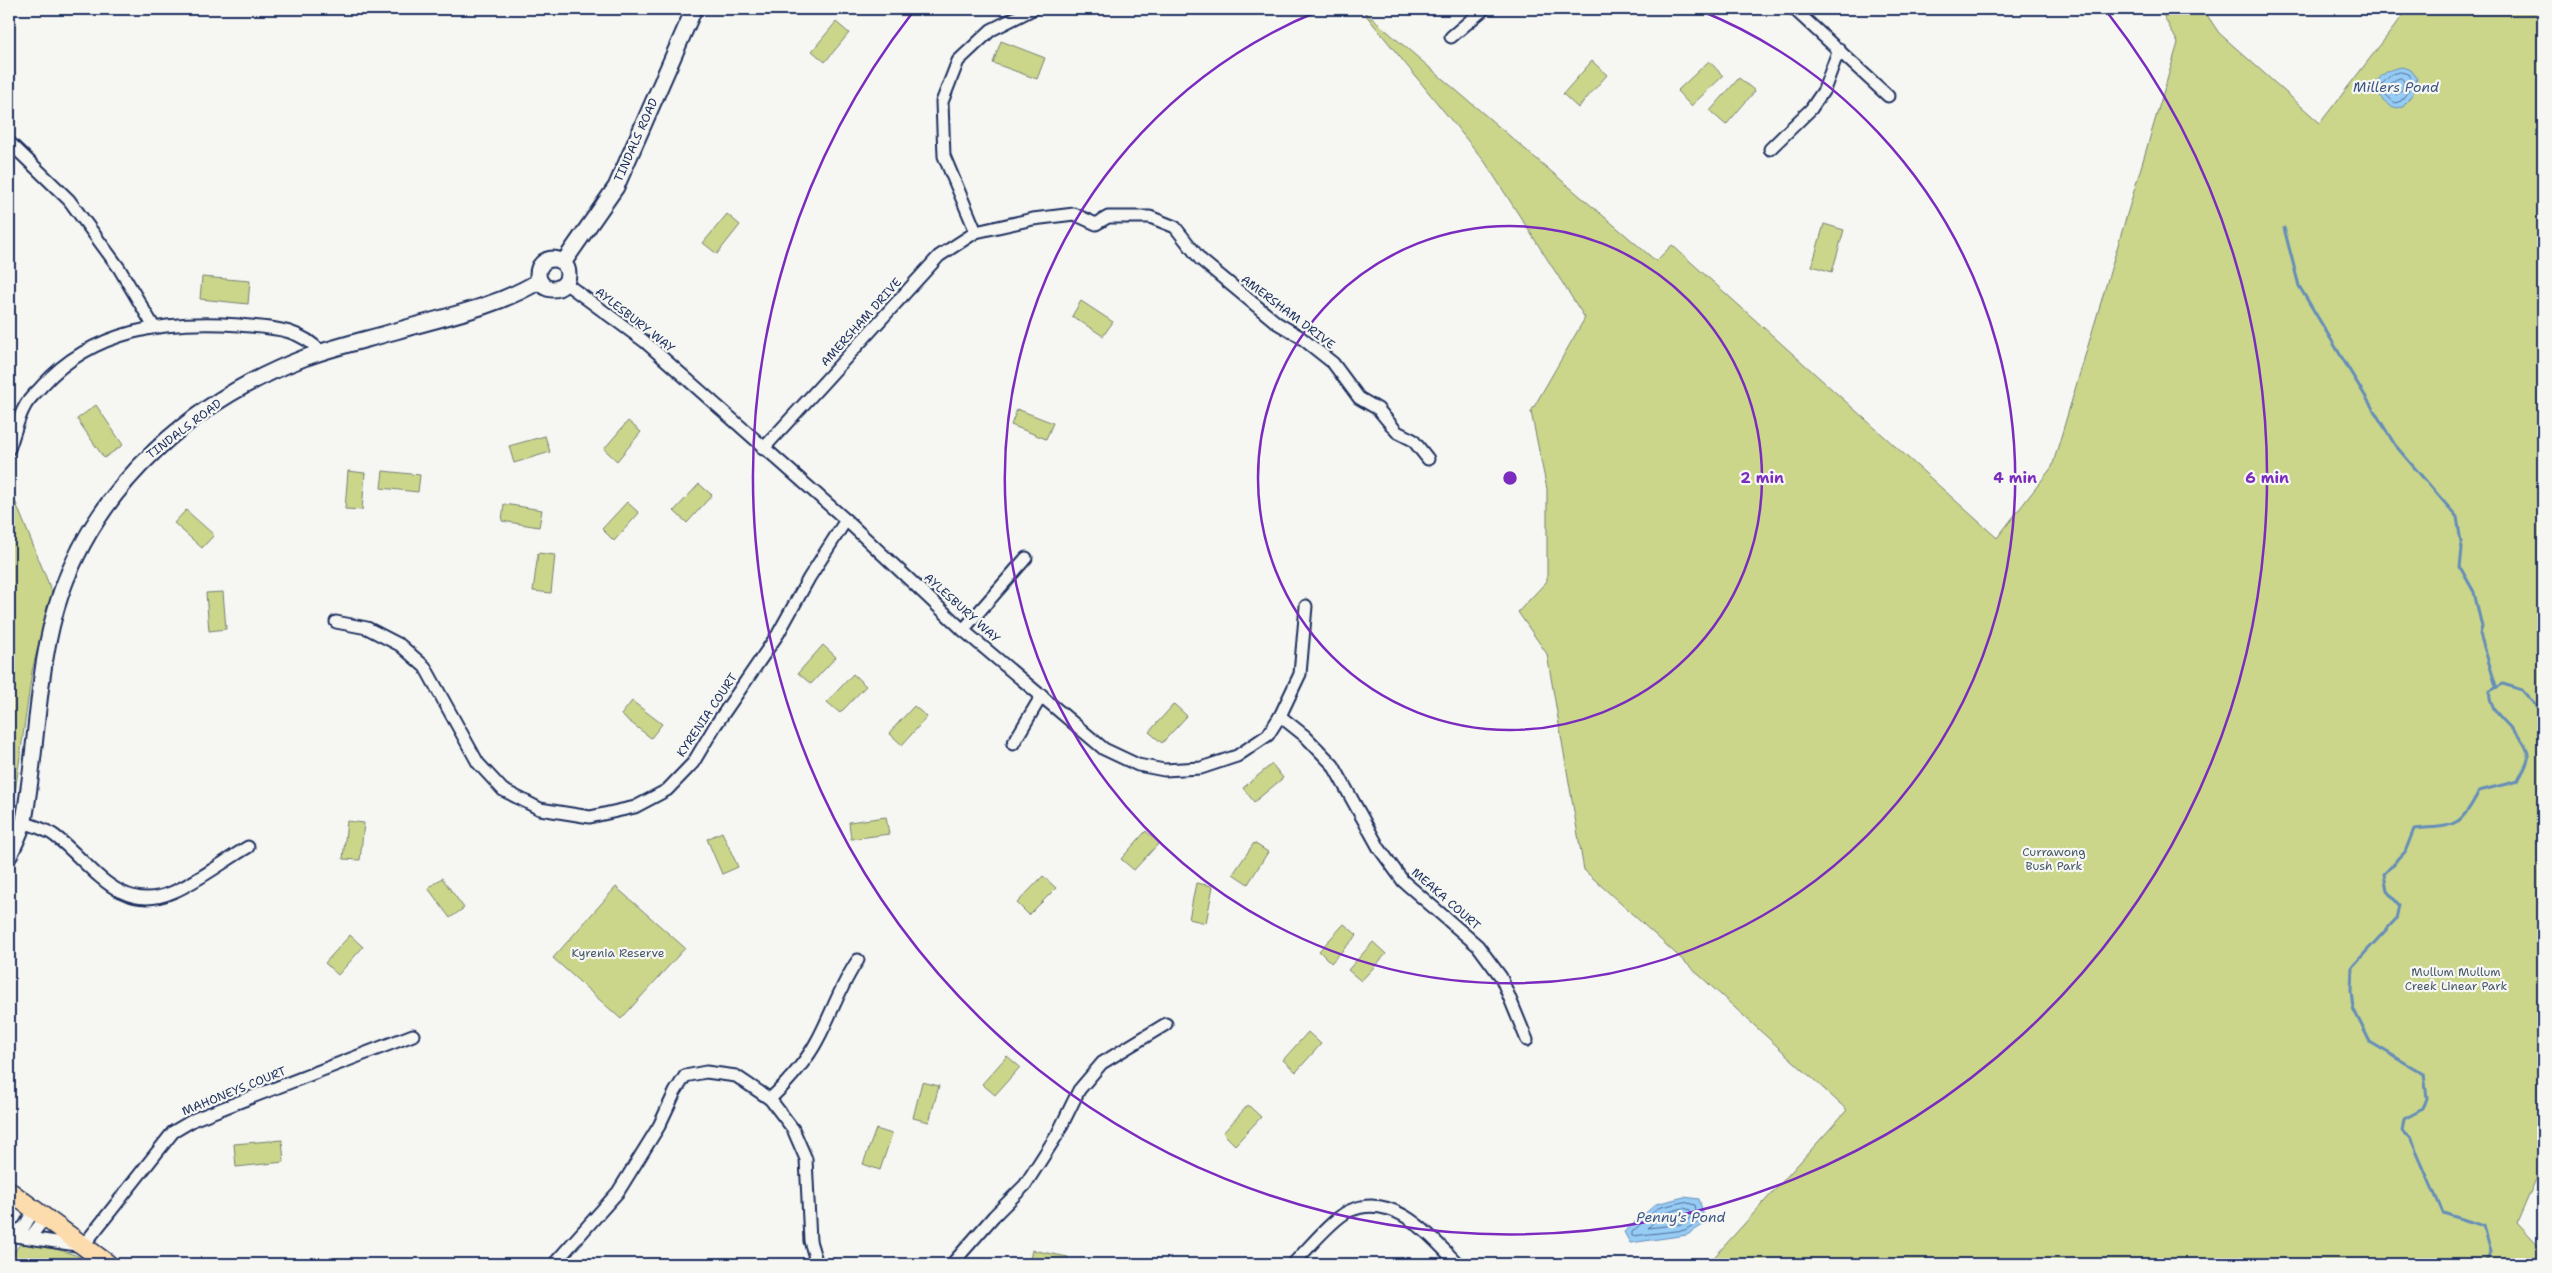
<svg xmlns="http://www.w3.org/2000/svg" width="2552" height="1273" font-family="'Shantell Sans',sans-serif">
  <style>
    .green { fill: #cbd68a; stroke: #738274 }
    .water { fill: #97ccf5; stroke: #658db9 }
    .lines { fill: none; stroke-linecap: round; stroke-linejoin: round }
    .shore { stroke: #4d6e9a; stroke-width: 1 }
    .stream { stroke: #658db9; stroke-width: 3 }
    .minor-casing { stroke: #1b2f5e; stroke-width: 15 }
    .secondary-casing { stroke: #1b2f5e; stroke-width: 19 }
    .primary-casing { stroke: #1b2f5e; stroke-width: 21 }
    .minor { stroke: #f6f6f2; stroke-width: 11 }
    .secondary { stroke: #f6f6f2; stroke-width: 15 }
    .primary { stroke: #fcdcac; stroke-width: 18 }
    .ring { fill: none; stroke: #7b2cbf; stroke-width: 2.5 }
    .labels { text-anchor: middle; stroke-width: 4.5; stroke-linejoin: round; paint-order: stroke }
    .street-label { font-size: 12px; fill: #1b2f5e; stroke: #f6f6f2 }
    .park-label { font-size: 12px; fill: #475969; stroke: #f6f6f2 }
    .water-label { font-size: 14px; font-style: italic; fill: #3a5684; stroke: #f6f6f2 }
    .centre { fill: #7b2cbf; stroke: #f6f6f2; stroke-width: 2.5 }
    .ring-label { font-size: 15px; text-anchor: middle; font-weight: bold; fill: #7b2cbf; stroke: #f6f6f2; stroke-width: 4.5; stroke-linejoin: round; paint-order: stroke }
  </style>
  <rect width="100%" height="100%" fill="#f6f6f2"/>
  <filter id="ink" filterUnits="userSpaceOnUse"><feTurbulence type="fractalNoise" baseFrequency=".02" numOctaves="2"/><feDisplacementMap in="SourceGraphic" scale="10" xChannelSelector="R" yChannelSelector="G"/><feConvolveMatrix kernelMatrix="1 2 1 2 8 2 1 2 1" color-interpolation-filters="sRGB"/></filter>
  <g filter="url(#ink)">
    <g class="green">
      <path d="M1361 9 1656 261 1672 245 1997 538 2052 467 2178 43 2160 9H2203L2219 33 2320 123 2408 9H2543V1163L2517 1223 2542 1250 2543 1264H1708L1847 1110 1584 870 1547 654 1518 612 1547 581V489L1531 412 1585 318 1485 162Z"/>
      <path d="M836 22 849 33 825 62 812 51Z"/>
      <path d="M1001 41 1045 58 1037 79 993 63Z"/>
      <path d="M1592 61 1607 75 1578 108 1563 94Z"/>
      <path d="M1709 61 1723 76 1691 106 1677 91Z"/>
      <path d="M1739 78 1755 91 1726 125 1710 111Z"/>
      <path d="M727 214 740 225 717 254 703 243Z"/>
      <path d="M1824 224 1844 230 1832 272 1812 266Z"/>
      <path d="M202 277 250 281 248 304 200 299Z"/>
      <path d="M1081 301 1113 322 1103 336 1072 316Z"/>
      <path d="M96 405 123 445 104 458 77 419Z"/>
      <path d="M1017 409 1053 423 1046 439 1011 425Z"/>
      <path d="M628 421 641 432 617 461 604 449Z"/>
      <path d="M545 436 550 452 514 463 509 446Z"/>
      <path d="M348 471 365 473 362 510 345 509Z"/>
      <path d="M383 471 420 475 418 492 381 488Z"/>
      <path d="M699 484 712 495 687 523 674 511Z"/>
      <path d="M9 486 52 592 32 671 9 836Z"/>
      <path d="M627 502 639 513 614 541 602 529Z"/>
      <path d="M504 504 542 510 539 527 502 521Z"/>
      <path d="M186 510 214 535 202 548 174 523Z"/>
      <path d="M538 553 555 555 551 593 533 591Z"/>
      <path d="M223 592 226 629 209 631 206 593Z"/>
      <path d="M823 645 836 657 811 684 798 673Z"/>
      <path d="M853 674 866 686 840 713 827 702Z"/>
      <path d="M632 701 662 724 651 738 621 715Z"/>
      <path d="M1174 704 1187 716 1162 743 1149 732Z"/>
      <path d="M914 706 927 717 902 745 889 733Z"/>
      <path d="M1272 764 1283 778 1254 802 1243 788Z"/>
      <path d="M886 817 889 834 851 839 849 822Z"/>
      <path d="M347 821 364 823 360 860 343 859Z"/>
      <path d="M1146 831 1159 843 1134 870 1121 859Z"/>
      <path d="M722 832 738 867 722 874 707 839Z"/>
      <path d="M1254 843 1268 852 1248 884 1233 874Z"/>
      <path d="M1043 876 1056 888 1029 915 1017 903Z"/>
      <path d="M442 878 464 908 450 918 428 888Z"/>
      <path d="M1196 883 1213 886 1206 923 1189 919Z"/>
      <path d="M616 887 685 948 621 1019 553 958Z"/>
      <path d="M1344 924 1357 935 1331 963 1319 951Z"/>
      <path d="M350 935 363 947 338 975 325 963Z"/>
      <path d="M1373 942 1386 954 1361 981 1348 970Z"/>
      <path d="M1308 1032 1321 1044 1296 1072 1283 1060Z"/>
      <path d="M1007 1056 1020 1067 995 1095 982 1084Z"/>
      <path d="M922 1082 939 1086 929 1122 913 1118Z"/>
      <path d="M1248 1105 1261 1117 1235 1145 1223 1133Z"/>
      <path d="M876 1129 892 1134 880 1170 863 1164Z"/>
      <path d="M282 1140 284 1162 236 1167 234 1144Z"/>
      <path d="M20 1244C46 1246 70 1250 93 1264H16L9 1259Z"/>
      <path d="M1032 1250 1068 1257 1067 1264H1029Z"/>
    </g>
    <g class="water">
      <path d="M2402 67 2411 70 2417 78 2413 93 2403 107 2393 108 2382 99 2374 85C2382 74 2388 69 2402 67Z"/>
      <path d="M1684 1197 1699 1199 1706 1223 1687 1235 1630 1243 1624 1232 1656 1204Z"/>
    </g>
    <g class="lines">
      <g class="shore">
        <path d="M2401 72 2408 74 2411 80 2408 91 2401 101 2395 103 2386 95 2381 85 2392 74Z"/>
        <path d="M2401 78 2404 81 2403 89 2396 95 2388 85 2395 80Z"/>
        <path d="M1684 1202 1695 1205 1698 1222 1685 1230 1632 1236V1232L1658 1208Z"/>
        <path d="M1684 1208 1690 1210 1692 1217 1683 1224 1648 1228 1662 1214Z"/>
      </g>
      <g class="stream">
        <path d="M2284 228 2299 286 2350 371 2395 445 2457 517 2462 549 2460 567 2474 592 2482 627 2480 634 2496 686"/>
        <path d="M2485 1264 2491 1252 2484 1226 2443 1213 2410 1137 2402 1131 2404 1119 2423 1109 2427 1098 2424 1074 2370 1042 2353 1008 2351 991 2352 967 2396 919 2399 905 2387 891 2384 874 2405 852 2414 829C2455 825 2459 830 2479 791L2518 781C2521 774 2527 766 2528 759 2531 734 2485 717 2490 691L2503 684 2522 690 2536 706 2543 710"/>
      </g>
      <g class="minor-casing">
        <g id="minor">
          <path d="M1794 9 1888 96"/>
          <path d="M1451 37 1484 9"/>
          <path d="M9 142 69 200 119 268 154 327"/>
          <path d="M1770 149 1811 109 1824 90 1839 49"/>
          <path d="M976 232 944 156 942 102 958 61 991 30 1033 9"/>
          <path d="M565 283 644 341 846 520 963 630 1104 749 1138 765 1164 770 1201 768 1237 756 1268 735 1280 716 1300 674 1306 606"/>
          <path d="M9 449C14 435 18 418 25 406 29 398 37 392 42 386 93 329 167 320 239 325 271 328 299 327 322 353"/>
          <path d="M763 449 939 256 976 232 1033 219 1074 214 1096 224 1108 217H1150L1175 227 1200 259 1277 323 1299 336 1333 363 1359 398 1378 409 1397 432 1413 440 1428 459"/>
          <path d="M336 622 367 628 400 645 425 667 478 763 503 790 540 809 590 817 635 807 667 790 693 763 715 726 778 634 809 578 846 520"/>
          <path d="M963 630 1026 558"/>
          <path d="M1280 716 1305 736 1333 765 1379 848 1403 881 1478 946 1501 977 1527 1040"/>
          <path d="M1013 744 1042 695"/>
          <path d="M23 822C33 826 46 829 55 836 91 863 119 916 173 892 199 881 224 861 248 847"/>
          <path d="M770 1099C789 1081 806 1062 818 1039 832 1013 841 984 858 960"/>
          <path d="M9 1235 83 1246 173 1132 195 1119 413 1035"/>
          <path d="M10 1235 24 1227 34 1210"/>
          <path d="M24 1237 32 1235 45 1218"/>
          <path d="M554 1264 618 1192 659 1126 675 1092 685 1076 706 1072 736 1076 770 1099 793 1129 806 1159 810 1241 817 1264"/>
          <path d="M952 1264 994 1216 1025 1185 1057 1135 1079 1090 1102 1063 1166 1024"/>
          <path d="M1293 1264C1306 1251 1333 1218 1349 1211 1394 1191 1430 1236 1458 1264"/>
        </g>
      </g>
      <g class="secondary-casing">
        <g id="secondary">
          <circle cx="553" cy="274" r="15"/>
          <path d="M563 263 616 187 694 9"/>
          <path d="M9 856C14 845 21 832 24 820 38 745 36 666 61 593 100 482 195 400 304 358 333 347 365 340 396 331 443 317 497 307 539 281"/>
        </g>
      </g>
      <g class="primary-casing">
        <path id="primary" d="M9 1191 108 1264"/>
      </g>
      <use href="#minor" class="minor"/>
      <use href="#secondary" class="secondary"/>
      <use href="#primary" class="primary"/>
    </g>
  </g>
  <g class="ring">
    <circle cx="1510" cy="478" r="252"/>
    <path d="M1699 10A505 505 0 1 1 1321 10"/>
    <path d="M2107 12A757 757 0 1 1 913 12"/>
  </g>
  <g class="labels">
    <g class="street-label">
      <text transform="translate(636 140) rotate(-66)" y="4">TINDALS ROAD</text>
      <text transform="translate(1288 312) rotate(37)" y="4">AMERSHAM DRIVE</text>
      <text transform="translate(635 320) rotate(38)" y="4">AYLESBURY WAY</text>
      <text transform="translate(861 322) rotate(-48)" y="4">AMERSHAM DRIVE</text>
      <text transform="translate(184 429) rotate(-37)" y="4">TINDALS ROAD</text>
      <text transform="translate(962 608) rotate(42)" y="4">AYLESBURY WAY</text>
      <text transform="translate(707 715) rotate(-56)" y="4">KYRENIA COURT</text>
      <text transform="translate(1446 899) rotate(41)" y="4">MEAKA COURT</text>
      <text transform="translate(234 1091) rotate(-22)" y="4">MAHONEYS COURT</text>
    </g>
    <g class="park-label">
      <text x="2054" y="856">Currawong<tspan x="2054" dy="14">Bush Park</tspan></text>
      <text x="618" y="957">Kyrenia Reserve</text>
      <text x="2456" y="976">Mullum Mullum<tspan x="2456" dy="14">Creek Linear Park</tspan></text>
    </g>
    <g class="water-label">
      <text x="2396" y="92">Millers Pond</text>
      <text x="1681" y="1222">Penny's Pond</text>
    </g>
  </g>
  <circle cx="1510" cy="478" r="8" class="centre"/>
  <g class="ring-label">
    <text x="1762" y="483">2 min</text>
    <text x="2015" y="483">4 min</text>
    <text x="2267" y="483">6 min</text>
  </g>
  <rect width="2552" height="1273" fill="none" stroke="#f6f6f2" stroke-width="30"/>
  <rect x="15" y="15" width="2522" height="1243" fill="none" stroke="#1b2f5e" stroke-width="2" filter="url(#ink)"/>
</svg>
